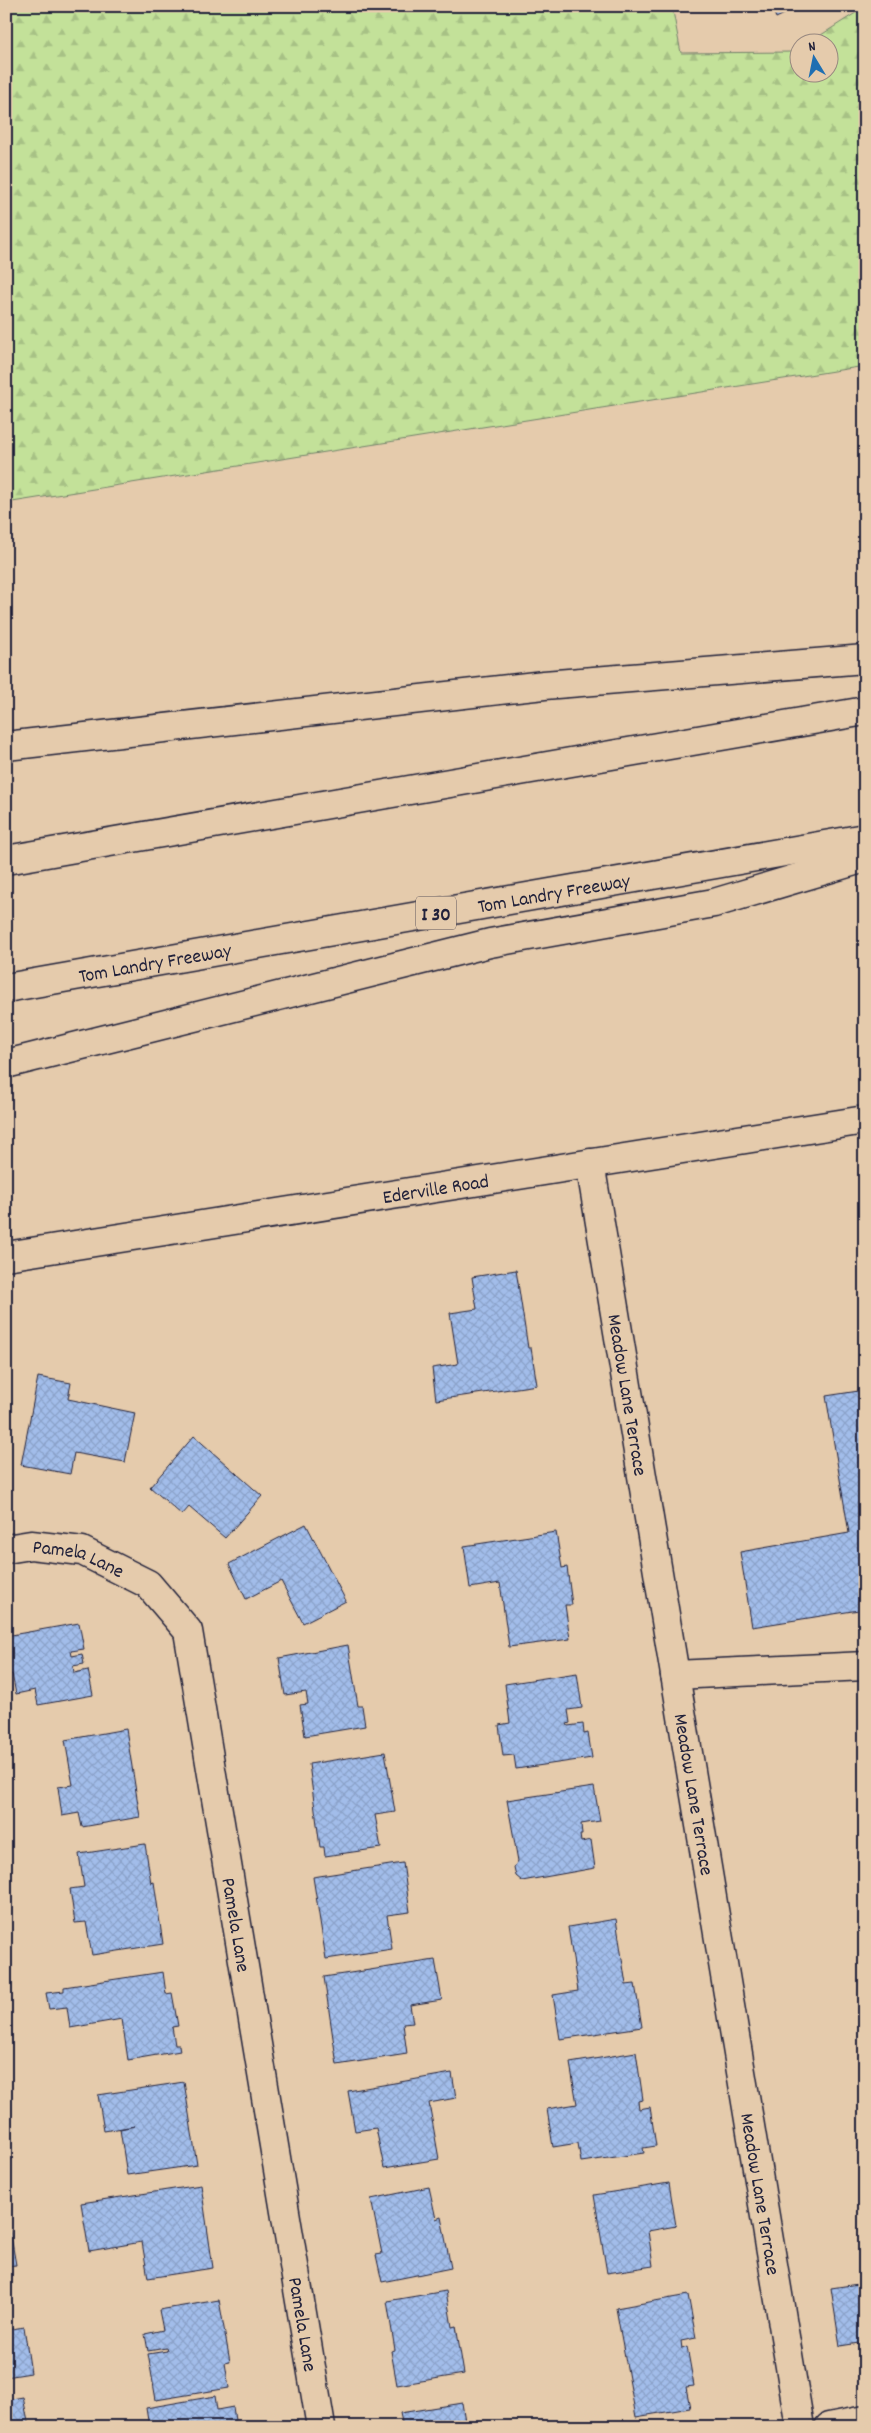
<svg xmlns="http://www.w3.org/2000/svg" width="871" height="2433" font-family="Dekko,sans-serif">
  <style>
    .forest { fill: url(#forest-firs); stroke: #72826a }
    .building { fill: url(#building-cross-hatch); stroke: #22223b }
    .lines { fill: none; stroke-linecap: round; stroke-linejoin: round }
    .minor-casing { stroke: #22223b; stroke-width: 31 }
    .highway-casing { stroke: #22223b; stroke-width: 31 }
    .minor { stroke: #e5cbac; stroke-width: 28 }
    .highway { stroke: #e5cbac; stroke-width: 28 }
    .labels { text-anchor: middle; stroke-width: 4; stroke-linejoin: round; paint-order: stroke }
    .shield { fill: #e5cbac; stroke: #5c555d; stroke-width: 1 }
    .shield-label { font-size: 19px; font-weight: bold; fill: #22223b }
    .street-label { font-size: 20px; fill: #22223b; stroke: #e5cbac }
  </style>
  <defs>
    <pattern id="forest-firs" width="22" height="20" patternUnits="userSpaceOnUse" patternTransform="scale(1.25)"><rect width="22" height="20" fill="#c3e199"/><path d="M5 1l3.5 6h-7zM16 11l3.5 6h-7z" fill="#a7c185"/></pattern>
    <pattern id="building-cross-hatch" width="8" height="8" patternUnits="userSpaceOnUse" patternTransform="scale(1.25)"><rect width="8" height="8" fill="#a2bdea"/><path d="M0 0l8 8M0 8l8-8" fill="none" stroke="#8ba2ca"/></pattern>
  </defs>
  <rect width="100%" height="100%" fill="#e5cbac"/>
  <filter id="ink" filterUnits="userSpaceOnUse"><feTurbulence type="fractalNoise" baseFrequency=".02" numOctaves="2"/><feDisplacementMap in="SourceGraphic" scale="10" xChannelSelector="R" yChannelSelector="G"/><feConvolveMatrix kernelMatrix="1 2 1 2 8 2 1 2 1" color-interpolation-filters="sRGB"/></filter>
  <g filter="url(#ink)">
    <path class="forest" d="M6 6H672L681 53 795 52 798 50V72H828V42H810L865 7V366L6 503Z"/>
    <g class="building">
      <path d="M771 6H801L776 18Z"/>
      <path d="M516 1270 528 1348H531L537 1385 436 1400 432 1368 458 1364 450 1313 477 1309 472 1277Z"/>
      <path d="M38 1377 71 1383 68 1399 135 1413 125 1462 74 1453 70 1474 21 1465Z"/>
      <path d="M865 1390V1609L752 1627 740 1552 849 1533 826 1396Z"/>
      <path d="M194 1436 262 1496 225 1538 189 1507 182 1515 150 1487Z"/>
      <path d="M306 1524 346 1601 303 1623 281 1581 246 1599 229 1564Z"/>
      <path d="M556 1532 562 1568 567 1567 572 1605H565L570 1639 509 1647 500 1583 470 1588 464 1546Z"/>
      <path d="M79 1623 84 1649 71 1651 72 1656 82 1654 84 1664 73 1666 74 1673 88 1670 93 1695 38 1705 35 1690 16 1694 12 1674 6 1675V1636Z"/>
      <path d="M348 1645 358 1706H362L365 1726 305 1736 300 1705 308 1704 306 1692 285 1695 279 1658Z"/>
      <path d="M577 1673 582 1708 568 1710 570 1723 567 1724 568 1726 583 1724 584 1734 588 1733 592 1758 516 1769 514 1755 503 1756 499 1725 510 1723 505 1684Z"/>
      <path d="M126 1729 140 1817 82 1827 79 1813 62 1816 58 1787 73 1785 65 1740Z"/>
      <path d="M385 1752 395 1812 375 1815 381 1848 325 1856 324 1847H320L309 1764Z"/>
      <path d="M594 1787 600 1821 581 1824 582 1835H580L581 1842 591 1840 595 1868 522 1881 516 1876 514 1867 518 1861 507 1800Z"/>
      <path d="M145 1844 151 1883 154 1882 163 1944 92 1955 86 1922 75 1923 70 1889 84 1887 79 1854Z"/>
      <path d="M403 1863 410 1912 387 1915 392 1949 326 1959 313 1877Z"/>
      <path d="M616 1919 626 1985 635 1984 642 2027 560 2039 553 1995 578 1991 568 1927Z"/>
      <path d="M435 1960 442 2000 410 2005 413 2023 403 2024 407 2054 337 2065 324 1977Z"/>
      <path d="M163 1972 166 1994 172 1993 178 2026 172 2027 175 2045H179L180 2051 128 2060 122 2019 70 2028 67 2007 49 2009 46 1993 64 1991V1987Z"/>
      <path d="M636 2052 643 2100 638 2101 639 2109 650 2107 656 2146 643 2148 644 2153 581 2162 578 2143 553 2147 547 2109 577 2104 570 2063Z"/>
      <path d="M452 2073 456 2098 429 2103 439 2159 384 2168 376 2128 355 2131 348 2091Z"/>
      <path d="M184 2082 197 2165 127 2175 120 2129 135 2126 104 2131 98 2095Z"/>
      <path d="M669 2183 676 2226 648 2231 653 2266 607 2273 594 2195Z"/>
      <path d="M201 2185 213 2268 148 2278 142 2242 89 2251 81 2203Z"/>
      <path d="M429 2187 436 2219 441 2217 451 2268 382 2282 376 2255 382 2254 371 2199Z"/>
      <path d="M6 2208 16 2265 6 2266Z"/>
      <path d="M865 2283V2342L840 2346 831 2288Z"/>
      <path d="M446 2291 452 2327 456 2326 464 2374 397 2385 391 2351 395 2350 387 2301Z"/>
      <path d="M688 2295 696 2338 681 2341 682 2349 687 2347 694 2386 686 2387 690 2408 636 2417 616 2308Z"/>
      <path d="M219 2300 230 2362 225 2363 229 2388 156 2400 148 2354 167 2351 166 2348 148 2351 145 2334 163 2330 159 2310Z"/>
      <path d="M24 2327 31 2373 6 2377V2330Z"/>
      <path d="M215 2396 217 2410 233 2407 236 2427H149L146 2408Z"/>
      <path d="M23 2397 29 2427H6V2400Z"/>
      <path d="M462 2403 466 2427H403L400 2413Z"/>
    </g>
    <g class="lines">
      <g class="minor-casing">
        <g id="minor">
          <path id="s1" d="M590 1163 800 2427"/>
          <path id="s2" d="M6 1256 865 1120"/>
          <path id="s3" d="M6 1549 31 1545 82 1551 148 1584 188 1631 321 2427"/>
          <path d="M675 1675 865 1666"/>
          <path d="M829 2427 865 2420"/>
        </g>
      </g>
      <g class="highway-casing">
        <g id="highway">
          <path d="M6 746 544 685 865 659"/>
          <path d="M6 860 865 711"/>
          <path id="s4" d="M6 988 865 838"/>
          <path d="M6 1064 490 943 714 903 865 858"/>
        </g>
      </g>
      <use href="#minor" class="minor"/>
      <use href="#highway" class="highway"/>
    </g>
  </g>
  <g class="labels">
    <rect class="shield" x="416" y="896.5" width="40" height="33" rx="4"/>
    <g class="shield-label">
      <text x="436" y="920">I 30</text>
    </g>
    <g class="street-label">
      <text dy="7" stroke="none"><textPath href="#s4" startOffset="556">Tom Landry Freeway</textPath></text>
      <text dy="7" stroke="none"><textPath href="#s4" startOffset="151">Tom Landry Freeway</textPath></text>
      <text dy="7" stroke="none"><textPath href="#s2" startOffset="435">Ederville Road</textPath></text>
      <text dy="7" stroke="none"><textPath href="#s1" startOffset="235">Meadow Lane Terrace</textPath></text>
      <text dy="7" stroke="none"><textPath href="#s3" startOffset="75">Pamela Lane</textPath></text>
      <text dy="7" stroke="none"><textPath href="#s1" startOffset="640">Meadow Lane Terrace</textPath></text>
      <text dy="7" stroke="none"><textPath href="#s3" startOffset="510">Pamela Lane</textPath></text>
      <text dy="7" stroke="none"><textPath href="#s1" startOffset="1045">Meadow Lane Terrace</textPath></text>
      <text dy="7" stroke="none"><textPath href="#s3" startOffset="915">Pamela Lane</textPath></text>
    </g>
  </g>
  <rect width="871" height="2433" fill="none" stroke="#e5cbac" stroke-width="25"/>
  <rect x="12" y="12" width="846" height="2408" fill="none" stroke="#22223b" stroke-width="2" filter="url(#ink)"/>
  <g transform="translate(814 58) rotate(350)"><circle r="24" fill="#e5cbac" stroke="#97877f"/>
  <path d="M0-4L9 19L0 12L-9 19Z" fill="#1f6fb2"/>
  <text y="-8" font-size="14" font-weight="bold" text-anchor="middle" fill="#22223b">N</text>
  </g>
</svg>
